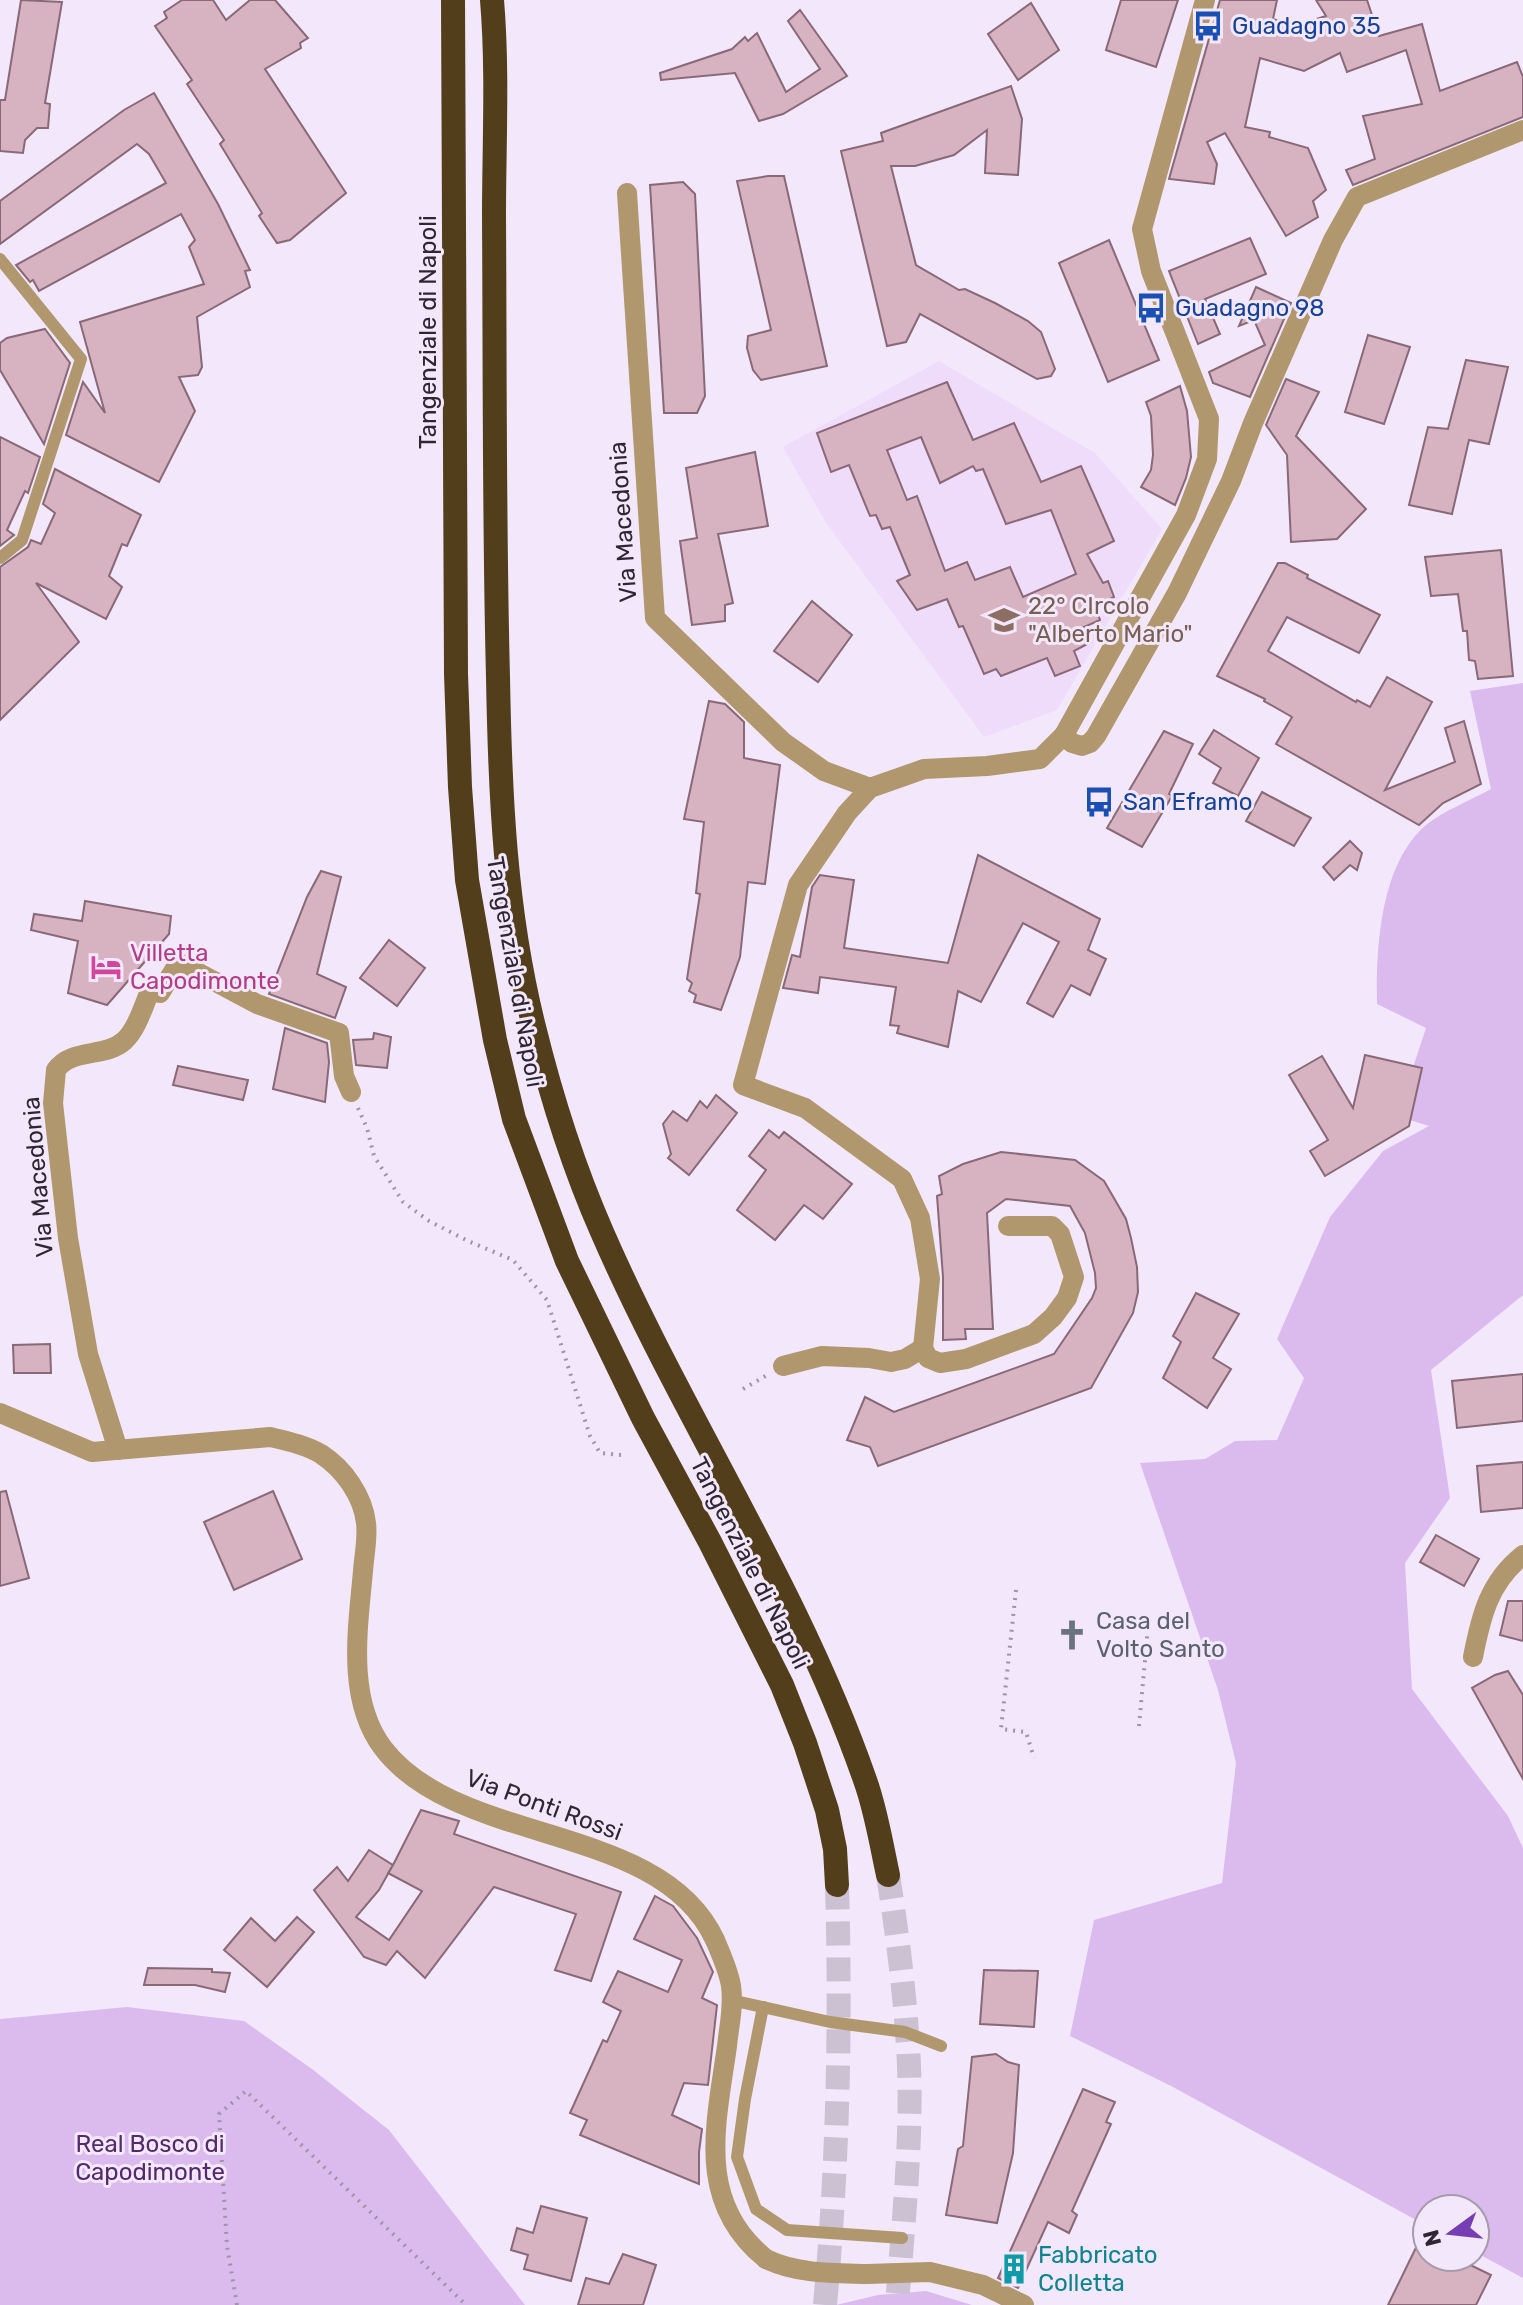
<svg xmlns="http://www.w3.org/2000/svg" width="1523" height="2305" font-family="Rubik,sans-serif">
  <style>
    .built { fill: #efdcfa }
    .green { fill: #dbbbee }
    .building { fill: #d7b3c2; stroke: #896877; stroke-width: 2; fill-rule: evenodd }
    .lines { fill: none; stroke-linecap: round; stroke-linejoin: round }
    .motorway-tunnel { stroke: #ccc1d3; stroke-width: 24; stroke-dasharray: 24 12; stroke-linecap: butt }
    .path { stroke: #9f95a5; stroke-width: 4; stroke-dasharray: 2 6; stroke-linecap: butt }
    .service { stroke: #b0976d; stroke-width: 12 }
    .minor { stroke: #b0976d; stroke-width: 20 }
    .tertiary { stroke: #b0976d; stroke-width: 20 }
    .motorway { stroke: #523e1b; stroke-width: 24 }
    .tertiary-bridge { stroke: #b0976d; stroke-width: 20 }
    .labels { text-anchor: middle; stroke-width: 6; stroke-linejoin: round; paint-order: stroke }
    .transit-label { font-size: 24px; fill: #164399; stroke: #f3e8fb; text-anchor: start }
    .street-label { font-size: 24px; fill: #2e2733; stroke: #f3e8fb }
    .education-label { font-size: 24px; fill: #785e54; stroke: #f3e8fb; text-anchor: start }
    .hotel-label { font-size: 24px; fill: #b23c85; stroke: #f3e8fb; text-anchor: start }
    .worship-label { font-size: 24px; fill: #5b616d; stroke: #f3e8fb; text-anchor: start }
    .park-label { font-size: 24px; fill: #552a6b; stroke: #f3e8fb }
    .culture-label { font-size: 24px; fill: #0d838f; stroke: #f3e8fb; text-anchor: start }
  </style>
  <rect width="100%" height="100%" fill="#f3e8fb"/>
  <path class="built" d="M939 361 1095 453 1162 529 1057 710 984 737 826 523 783 447Z"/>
  <g class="green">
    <path d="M1523 683V1295L1431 1370 1450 1498 1405 1563 1412 1689 1508 1816 1523 1848V2278L1475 2252V2209H1427V2226L1173 2087 1070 2036 1094 1920 1222 1883 1236 1763 1218 1690 1140 1463 1205 1459 1235 1441 1277 1440 1304 1378 1277 1339 1330 1217 1383 1151 1429 1126 1397 1116 1426 1028 1377 1004C1376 948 1380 864 1426 825 1443 811 1471 800 1491 789L1470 691Z"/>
    <path d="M127 2007 244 2021 312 2069 389 2130 525 2305H0V2019Z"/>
    <path d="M926 2291 972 2305H836L878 2295Z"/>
  </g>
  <g class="building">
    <path d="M21 0 62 2 45 103 50 104 48 128H37L25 140 23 153 0 151V100H5Z"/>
    <path d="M182 0H213L226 20 250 0H275L308 38 300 43 301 48 265 69 346 193 290 240 277 243 259 216 262 213 220 144 224 140 187 84 192 80 155 26 167 18 164 12Z"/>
    <path d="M1121 0H1178L1156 67 1106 50Z"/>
    <path d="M1220 0H1277L1273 19 1294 26 1326 16 1316 0H1367L1379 36 1422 24 1440 91 1517 62 1523 77V117L1353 185 1346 170 1375 159 1363 116 1422 104 1406 50 1347 72 1340 53 1304 71 1260 58 1245 127 1270 132 1269 137 1308 148 1326 190 1313 201 1318 217 1286 236 1225 133 1207 142 1217 164 1214 184 1169 179Z"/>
    <path d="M1031 3 1059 50 1018 80 988 34Z"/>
    <path d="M800 10 847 76 783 114 759 121 735 73 661 80 660 73 732 49 745 37 748 41 757 33 786 92 820 69 788 21Z"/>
    <path d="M1011 86 1022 119 1018 175 985 173 987 130 954 155 915 166H891L916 265 959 290 965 289 995 303 1028 321 1041 332 1055 369 1051 376 1037 379 920 314 906 342 887 346 841 151 883 141 881 133Z"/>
    <path d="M154 93 218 204 250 270 245 271 250 287 197 317 202 367 198 375 179 377 195 411 159 482 66 435 83 382 105 413 80 322 204 284 189 247 195 240 181 214 39 291 33 280 30 282 16 265 166 183 149 154 137 144 0 244V201L124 110Z"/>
    <path d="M768 176H784L827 366 761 380 753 370 747 348 748 336 771 330 737 181Z"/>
    <path d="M683 182 695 194 705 396 697 413H664L650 185Z"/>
    <path d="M1250 238 1266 274 1205 299 1220 334 1198 344 1169 271Z"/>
    <path d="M1109 240 1159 360 1108 382 1059 263Z"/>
    <path d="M1256 287 1291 303 1250 397 1213 383 1209 372 1265 345 1254 320 1239 326Z"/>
    <path d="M45 329 70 363 44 444 0 370V343L7 338Z"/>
    <path d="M1368 335 1410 347 1384 424 1345 412Z"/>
    <path d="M1466 360 1508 367 1489 444 1469 440 1452 514 1409 505 1428 427 1448 429Z"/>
    <path d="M1286 379 1319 392 1296 436 1366 509 1337 539 1291 542 1287 455 1266 425Z"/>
    <path d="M947 382 973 440 1014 423 1041 482 1081 466 1114 541 1087 554 1103 583 1108 581 1114 597 1095 606 1100 620 1084 627 1091 642 1074 651 1080 666 1055 676 1047 658 1001 676 996 669 984 674 963 626 959 627 947 599 917 610 897 581 910 575 890 527 882 529 876 515 870 516 849 465 831 472 817 433ZM921 437 940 483 973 466 976 471 983 469 1006 524 1051 510 1076 574 1023 597 1010 567 975 580 967 562 945 571 917 496 907 500 887 450Z"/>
    <path d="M1180 386 1187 411 1191 457 1186 478 1175 505 1141 487 1151 470 1153 455 1151 416 1146 402Z"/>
    <path d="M0 437 40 457 28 493 25 491 7 530 14 535 0 546Z"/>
    <path d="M755 452 768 526 718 534 733 603 725 605V621L692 625 680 541 697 538 686 468Z"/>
    <path d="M55 469 141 515 127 546 122 544 109 576 122 587 106 619 36 583 79 642 0 720V567L28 547 31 540 41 544 55 513 43 504Z"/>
    <path d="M1501 550 1513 676 1478 679 1475 661 1469 660 1467 631H1463L1458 594 1431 596 1425 557Z"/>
    <path d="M1278 563H1285L1308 575 1307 578 1380 615 1359 653 1287 617 1268 651 1356 702 1357 700 1370 707 1387 677 1432 702 1385 790 1455 762 1445 728 1464 721 1481 784 1443 803 1419 825 1276 744 1292 717 1264 701 1265 699 1217 676Z"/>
    <path d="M812 601 852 635 818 682 774 651Z"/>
    <path d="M709 701 725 704 744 722V758L780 765 765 884 748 882 740 957 721 1010 694 1002 696 995 689 991 692 983 687 979 700 894 696 893 704 822 684 819Z"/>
    <path d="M1214 730 1259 758 1238 796 1213 783 1221 768 1199 754Z"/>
    <path d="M1164 731 1193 744 1169 794 1172 796 1142 847 1107 828Z"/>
    <path d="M1262 792 1311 818 1294 846 1246 821Z"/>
    <path d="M1350 841 1362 853 1357 870 1350 865 1334 880 1323 867Z"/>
    <path d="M978 855 1100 919 1088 950 1106 959 1090 995 1071 985 1053 1017 1027 1003 1059 942 1023 923 981 1002 958 991 948 1047 897 1033 899 1026 890 1025 896 987 820 977 818 993 783 988 792 955 800 957 812 887 820 875 854 880 844 948 948 963Z"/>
    <path d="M321 871 341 877 317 974 346 987 335 1018 269 994 307 897Z"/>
    <path d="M85 901 171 916 169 934 107 1005 68 993 78 941 31 930 34 914 82 921Z"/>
    <path d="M389 940 425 968 397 1006 360 978Z"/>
    <path d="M285 1028 327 1043 329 1062 325 1102 273 1089Z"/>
    <path d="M374 1033 391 1037 387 1068 356 1065 353 1040 373 1039Z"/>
    <path d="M1365 1055 1422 1068 1409 1126 1325 1176 1310 1151 1328 1140 1289 1075 1322 1056 1353 1108Z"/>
    <path d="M178 1066 248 1080 243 1100 173 1085Z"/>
    <path d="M716 1095 737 1113 689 1175 668 1158 671 1154 663 1124 673 1111 687 1121 700 1101 707 1108Z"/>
    <path d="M769 1130 779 1138 784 1132 852 1184 823 1219 804 1205 775 1240 737 1210 766 1170 749 1156Z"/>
    <path d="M1001 1152 1075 1160 1104 1181 1126 1219 1131 1238 1137 1267 1138 1292 1133 1313 1091 1388 878 1466 870 1447 847 1440 865 1397 894 1412 1054 1354 1092 1298 1096 1288 1095 1273 1085 1233 1070 1206 1006 1199 987 1213 993 1329H965L966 1339 943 1340V1277L937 1196 942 1194 939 1176 963 1164Z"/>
    <path d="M1196 1293 1239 1314 1213 1358 1231 1369 1207 1408 1163 1378 1181 1342 1173 1336Z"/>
    <path d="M50 1344 51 1373H14L13 1345Z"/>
    <path d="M1523 1374V1421L1457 1428 1452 1381Z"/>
    <path d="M1523 1462V1508L1481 1512 1477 1466Z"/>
    <path d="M6 1491 29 1578 0 1586V1492Z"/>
    <path d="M273 1491 302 1559 234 1590 204 1522Z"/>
    <path d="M1436 1535 1479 1559 1464 1586 1420 1562Z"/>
    <path d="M1508 1601H1523V1641L1500 1635Z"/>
    <path d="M1508 1671 1523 1695V1779L1472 1688 1495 1675Z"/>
    <path d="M421 1810 459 1821 454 1834 621 1892 591 1981 555 1970 576 1914 494 1887 425 1978 397 1951 386 1965 364 1957 314 1890 337 1867 348 1881 369 1850 393 1865ZM393 1865 388 1873 422 1891 389 1940 356 1917 379 1890Z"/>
    <path d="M655 1896 673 1906 697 1938 713 1972 702 1998 717 2005 708 2085 684 2083 672 2115 702 2129 699 2152V2184L580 2135 587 2120 570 2113 603 2040 607 2042 621 2011 603 2002 618 1971 668 1992 682 1960 634 1939Z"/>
    <path d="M297 1917 314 1932 267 1987 224 1950 251 1918 275 1941Z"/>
    <path d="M148 1968 212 1969V1972L230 1973 225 1992 195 1985H144Z"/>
    <path d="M984 1970 1038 1971 1034 2027 980 2024Z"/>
    <path d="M996 2054 1008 2062 1019 2065 1013 2153 997 2223 946 2215 958 2149 963 2146 972 2057Z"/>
    <path d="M1083 2089 1115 2102 1106 2122 1111 2124 1072 2211 1077 2215 1069 2233 1048 2222 1018 2288 998 2278Z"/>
    <path d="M541 2206 587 2218 571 2281 524 2269 528 2255 511 2250 517 2228 533 2233Z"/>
    <path d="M1427 2225V2257H1454L1491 2275 1476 2305H1388Z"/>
    <path d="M623 2254 656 2265 643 2305H578L586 2278 609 2284Z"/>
  </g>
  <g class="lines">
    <g class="motorway-tunnel">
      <path d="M888 1875C898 1938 906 2001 909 2065 912 2145 903 2225 897 2305"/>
      <path d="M825 2305C838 2164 841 2026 837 1885"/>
    </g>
    <g class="path">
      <path d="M358 1108 367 1128 374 1156 403 1202 429 1221 468 1241 513 1260 547 1300 590 1436 600 1453 621 1455"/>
      <path d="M743 1389 767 1375"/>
      <path d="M1016 1590 1001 1729 1026 1732 1034 1758"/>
      <path d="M1132 1647H1146"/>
      <path d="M1139 1726 1149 1616"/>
      <path d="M237 2305 227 2246 219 2114 246 2091 466 2305"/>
    </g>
    <g class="service">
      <path d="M0 259 81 359 22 540 0 558"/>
      <path d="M731 2000 830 2022 905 2032 941 2046"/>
      <path d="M763 2007 745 2099 737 2157 756 2209 787 2230 902 2238"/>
    </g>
    <g class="minor">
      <path d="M627 193 655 618 783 742 824 771 870 788"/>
      <path d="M1064 735 1072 743 1082 746 1090 743 1096 736 1177 593 1231 481 1253 423 1333 240 1357 197 1523 130"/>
      <path d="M1008 1226H1052L1060 1234 1074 1277 1067 1298 1053 1317 1034 1334 966 1359 940 1363 928 1358 923 1348 930 1279 920 1218 902 1179 805 1108 743 1085 798 885 847 813 870 788 924 769 987 766 1040 759 1064 735 1186 515 1207 459 1209 419 1151 271 1142 229 1205 0"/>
      <path d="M783 1366 822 1356 869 1358 891 1362 905 1359 923 1348"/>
      <path d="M118 1450 88 1354 68 1238 53 1103 56 1070C71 1048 105 1058 124 1041 137 1029 143 1007 150 991L160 993 176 967 182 964 257 1004 339 1033 344 1076 351 1092"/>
      <path d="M1473 1657C1481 1616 1489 1582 1523 1555"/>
    </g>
    <g class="tertiary">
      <path d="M0 1413 92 1452 270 1437C287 1441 306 1445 321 1454 344 1469 363 1496 366 1523 368 1538 364 1556 363 1571 358 1628 346 1699 383 1748 458 1847 660 1821 715 1940 721 1954 729 1972 731 1986 734 2006 729 2026 727 2046 716 2125 695 2202 766 2259"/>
      <path d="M867 2274 930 2272 983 2285 1024 2305"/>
    </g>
    <g class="motorway">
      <path d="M453 0 456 674 460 787 467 880 495 1040 514 1119 567 1261 643 1418 710 1542 782 1685 805 1743 827 1810 835 1849 837 1885"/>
      <path d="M492 0C498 71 494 144 494 216 495 369 494 523 498 677 500 795 505 912 534 1027 551 1096 573 1166 602 1232 683 1418 798 1587 865 1780 876 1810 881 1843 888 1875"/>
    </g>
    <path class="tertiary-bridge" d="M766 2259C798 2274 832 2273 867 2274"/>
  </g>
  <defs>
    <g id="bus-bare" transform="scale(2.4)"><path d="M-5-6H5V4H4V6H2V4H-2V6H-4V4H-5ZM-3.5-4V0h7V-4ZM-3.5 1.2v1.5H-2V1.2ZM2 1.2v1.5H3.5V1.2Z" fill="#1a4fb4" stroke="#f3e8fb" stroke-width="2.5" paint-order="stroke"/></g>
    <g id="school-bare" transform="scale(2.4)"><path d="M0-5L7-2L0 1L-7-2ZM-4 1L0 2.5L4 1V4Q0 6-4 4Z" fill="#8d6e63" stroke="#f3e8fb" stroke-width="2.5" paint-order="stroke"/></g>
    <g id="hotel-bare" transform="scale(2.4)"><path d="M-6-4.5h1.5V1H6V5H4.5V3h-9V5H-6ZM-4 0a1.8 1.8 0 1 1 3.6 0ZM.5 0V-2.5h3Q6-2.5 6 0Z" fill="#d1479c" stroke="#f3e8fb" stroke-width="2.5" paint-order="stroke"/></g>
    <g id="church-bare" transform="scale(2.4)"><path d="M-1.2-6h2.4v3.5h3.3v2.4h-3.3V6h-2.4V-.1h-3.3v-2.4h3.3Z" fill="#6b7280" stroke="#f3e8fb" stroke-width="2.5" paint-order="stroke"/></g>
    <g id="building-bare" transform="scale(2.4)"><path d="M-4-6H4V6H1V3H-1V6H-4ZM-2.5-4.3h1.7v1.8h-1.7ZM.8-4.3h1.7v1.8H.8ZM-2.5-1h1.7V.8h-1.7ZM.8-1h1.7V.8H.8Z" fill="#0f9aa8" stroke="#f3e8fb" stroke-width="2.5" paint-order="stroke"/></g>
  </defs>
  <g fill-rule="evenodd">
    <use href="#bus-bare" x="1208" y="26"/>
    <use href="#bus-bare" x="1151" y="308"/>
    <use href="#school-bare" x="1004" y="620"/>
    <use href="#bus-bare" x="1099" y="802"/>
    <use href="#hotel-bare" x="106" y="967"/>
    <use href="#church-bare" x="1072" y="1635"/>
    <use href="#building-bare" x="1014" y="2269"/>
  </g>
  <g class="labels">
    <g class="transit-label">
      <text x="1232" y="34">Guadagno 35</text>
      <text x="1175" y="316">Guadagno 98</text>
      <text x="1123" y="810">San Eframo</text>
    </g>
    <g class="street-label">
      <text transform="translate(428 332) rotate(-90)" y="8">Tangenziale di Napoli</text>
      <text transform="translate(623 522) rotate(-94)" y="8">Via Macedonia</text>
      <text transform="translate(515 972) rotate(80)" y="8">Tangenziale di Napoli</text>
      <text transform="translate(38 1177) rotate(-95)" y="8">Via Macedonia</text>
      <text transform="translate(750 1563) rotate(63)" y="8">Tangenziale di Napoli</text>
      <text transform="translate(544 1805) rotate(20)" y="8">Via Ponti Rossi</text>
    </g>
    <g class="education-label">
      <text x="1028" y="614">22° CIrcolo<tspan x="1028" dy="28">"Alberto Mario"</tspan></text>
    </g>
    <g class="hotel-label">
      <text x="130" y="961">Villetta<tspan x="130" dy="28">Capodimonte</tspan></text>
    </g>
    <g class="worship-label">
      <text x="1096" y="1629">Casa del<tspan x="1096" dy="28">Volto Santo</tspan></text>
    </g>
    <g class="park-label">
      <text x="150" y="2152">Real Bosco di<tspan x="150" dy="28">Capodimonte</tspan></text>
    </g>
    <g class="culture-label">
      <text x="1038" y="2263">Fabbricato<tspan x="1038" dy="28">Colletta</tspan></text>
    </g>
  </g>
  <g transform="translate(1451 2233) rotate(255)"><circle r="38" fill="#f3e8fb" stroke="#a49bab" stroke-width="2"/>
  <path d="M0-6L14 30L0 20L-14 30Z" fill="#773eb4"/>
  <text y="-12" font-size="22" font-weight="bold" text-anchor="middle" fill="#2e2733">N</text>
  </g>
</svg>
